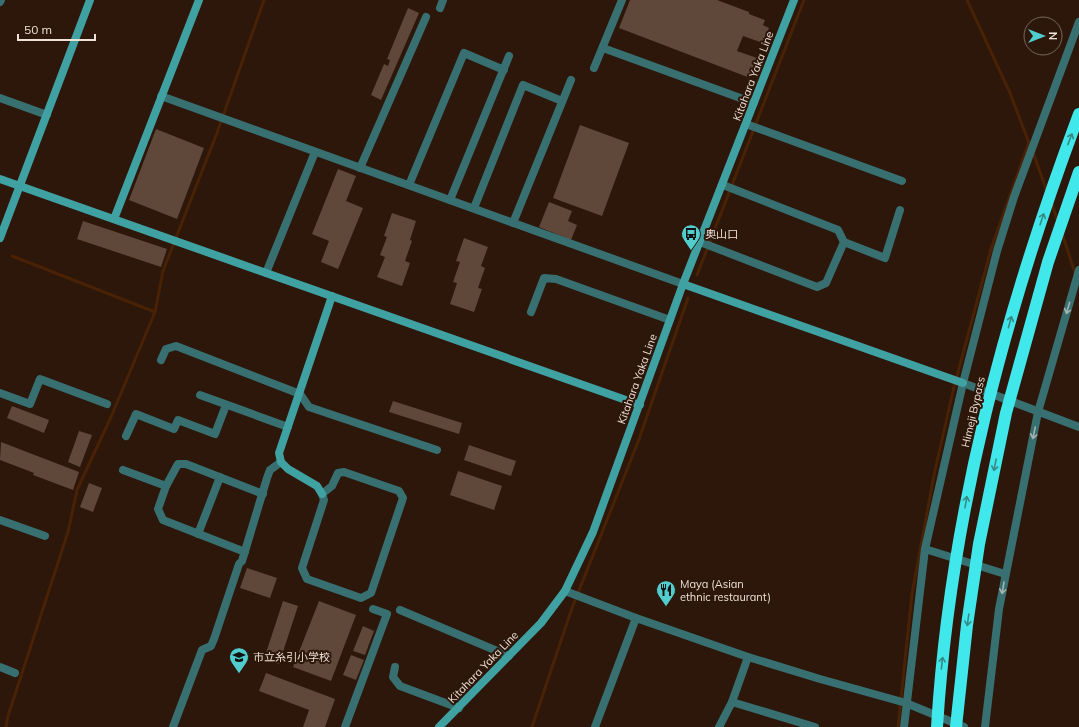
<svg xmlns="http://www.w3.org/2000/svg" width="1079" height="727" font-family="Mulish,'Noto Sans JP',sans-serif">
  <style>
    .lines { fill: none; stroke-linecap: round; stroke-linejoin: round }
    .stream { stroke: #492205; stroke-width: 3 }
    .building { fill: #5f4739 }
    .street { stroke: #387071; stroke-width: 8 }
    .secondary { stroke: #40a1a2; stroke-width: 8 }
    .highway { stroke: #41e8eb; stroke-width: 12 }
    .oneway { stroke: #388a86 }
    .oneway2 { stroke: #a6b3af }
    .labels { text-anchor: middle; stroke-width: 4; stroke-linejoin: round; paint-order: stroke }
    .street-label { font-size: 11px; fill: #efe0d8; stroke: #2c170a }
    .poi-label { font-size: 11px; fill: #efe0d8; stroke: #2c170a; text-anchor: start }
  </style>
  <rect width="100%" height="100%" fill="#2c170a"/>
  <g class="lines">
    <g class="stream">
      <path d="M967 0 1010 93 1029 143"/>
      <path d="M1033 152 1047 192"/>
      <path d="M1052 205 1058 222"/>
      <path d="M1062 233 1075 273"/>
      <path d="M12 256 155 312"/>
      <path d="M697 275 804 0"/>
      <path d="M6 727 8 716 68 532 77 490 111 417 155 312 163 271 217 133 264 0"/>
      <path d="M532 727 572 608 638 442 688 298"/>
      <path d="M898 727 912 594 934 475 953 391 991 249 1029 142"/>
    </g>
  </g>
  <g class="building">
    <path d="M630 0H717L749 12V14L765 20 763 25 769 28 763 43 743 36 737 51 757 58 750 78 619 28Z"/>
    <path d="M408 8 419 13 381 100 371 95 384 64 388 66 390 60 387 59Z"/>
    <path d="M580 125 629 143 602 216 553 198Z"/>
    <path d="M156 129 204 148 177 219 129 200Z"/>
    <path d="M338 169 356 176 346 201 363 208 338 269 321 262 329 241 312 234Z"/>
    <path d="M549 202 572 211 568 221 577 225 571 240 539 227Z"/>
    <path d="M392 213 416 221 410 240 412 241 405 261 410 263 402 286 377 277 385 257 380 255 387 237 384 236Z"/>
    <path d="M83 221 167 249 161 267 77 239Z"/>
    <path d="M464 238 488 247 481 266 485 268 478 288 482 289 474 312 450 304 457 283 453 282 460 262 456 261Z"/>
    <path d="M393 401 462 423 459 434 389 412Z"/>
    <path d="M12 406 49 420 44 433 7 418Z"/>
    <path d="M79 431 92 435 80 467 68 462Z"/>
    <path d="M1 442 79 472 73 490 33 475 34 473 0 460Z"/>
    <path d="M469 445 516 461 511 476 464 460Z"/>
    <path d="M458 471 502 486 494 510 450 495Z"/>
    <path d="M89 483 102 488 93 512 80 507Z"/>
    <path d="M247 568 277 578 270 598 240 588Z"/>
    <path d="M283 601 298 606 279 664 264 659Z"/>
    <path d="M319 601 356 615 331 681 293 667Z"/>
    <path d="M363 626 374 631 365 655 353 651Z"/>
    <path d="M351 655 364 660 356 680 343 675Z"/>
    <path d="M266 673 335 699 325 727H303L309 710 259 691Z"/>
  </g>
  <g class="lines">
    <g class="street">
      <path d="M0 2 1 0"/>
      <path d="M440 8 443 0"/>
      <path d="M603 48 754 103"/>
      <path d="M594 68 622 0"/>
      <path d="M161 96 683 284"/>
      <path d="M0 98 47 115"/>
      <path d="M746 124 902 181"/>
      <path d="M360 168 426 17"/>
      <path d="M409 185 464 53 504 70"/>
      <path d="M723 185 838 230 844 242 885 258 900 210"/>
      <path d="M450 200 509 56"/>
      <path d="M474 208 523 85 562 101"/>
      <path d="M513 223 571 80"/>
      <path d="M700 242 817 287 826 283 844 242"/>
      <path d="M266 273 315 152"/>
      <path d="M531 312 544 278 556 279 670 320"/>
      <path d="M161 360 166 349 176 346 300 394 309 407 437 450"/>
      <path d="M963 383 1079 427"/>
      <path d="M0 393 30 404 40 379 107 404"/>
      <path d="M200 395 288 427"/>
      <path d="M126 436 136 414 174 429 178 420 215 434 226 405"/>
      <path d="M123 470 166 486"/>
      <path d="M344 472 399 491 403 498 371 593 361 598 307 579 302 568 324 500 322 494 332 486 338 473Z"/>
      <path d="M0 520 45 536"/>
      <path d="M198 534 220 477"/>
      <path d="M925 549 1005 574"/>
      <path d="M245 552 163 520 158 509 166 486 178 464H186L263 494"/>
      <path d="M565 591 636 618 748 657 820 679 906 703 964 727"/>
      <path d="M400 610 509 656"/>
      <path d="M0 667 15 673"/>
      <path d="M395 667 393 677 400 686 459 708"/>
      <path d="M732 702 815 727"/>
      <path d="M173 727 202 650 211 646 214 639 239 564 242 561 267 478 270 470 281 462"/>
      <path d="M345 727 387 614 373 609"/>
      <path d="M595 727 636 618"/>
      <path d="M719 727 732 702 748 657"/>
      <path d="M904 727 925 549 963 383 997 251 1014 197 1079 22"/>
      <path d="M985 727 999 609 1038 412 1079 270"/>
    </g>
    <g class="secondary">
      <path d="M0 179 640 405"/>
      <path d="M114 219 199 0"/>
      <path d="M0 238 90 0"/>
      <path d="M683 284 963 383"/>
      <path d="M322 494 317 486 288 469 281 462 279 453 332 296"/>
      <path d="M439 727 541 623 565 591 593 532 683 284 794 0"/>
    </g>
    <g class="highway">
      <path d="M937 727C950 516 1005 311 1079 114"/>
      <path d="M956 727 967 625 979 544 1006 413 1048 262 1079 172"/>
    </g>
  </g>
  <defs><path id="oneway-shaft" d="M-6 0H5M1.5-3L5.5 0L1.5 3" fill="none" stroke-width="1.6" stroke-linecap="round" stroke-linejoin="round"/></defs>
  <g class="oneway">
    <use href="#oneway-shaft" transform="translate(1070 139) rotate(-69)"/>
    <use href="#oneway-shaft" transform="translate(1042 219) rotate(-71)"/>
    <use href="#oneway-shaft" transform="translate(1010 322) rotate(-74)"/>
    <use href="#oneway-shaft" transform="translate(995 465) rotate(101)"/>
    <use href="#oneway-shaft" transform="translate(966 502) rotate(-80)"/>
    <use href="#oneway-shaft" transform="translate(968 620) rotate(98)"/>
    <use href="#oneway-shaft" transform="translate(942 663) rotate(-84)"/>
  </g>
  <g class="oneway2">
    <use href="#oneway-shaft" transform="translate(1068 308) rotate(106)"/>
    <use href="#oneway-shaft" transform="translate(1034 433) rotate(102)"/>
    <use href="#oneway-shaft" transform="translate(1003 588) rotate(100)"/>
  </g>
  <defs>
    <g id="bus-pin" transform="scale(1)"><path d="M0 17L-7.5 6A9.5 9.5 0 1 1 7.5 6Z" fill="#52cdce" stroke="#2c170a"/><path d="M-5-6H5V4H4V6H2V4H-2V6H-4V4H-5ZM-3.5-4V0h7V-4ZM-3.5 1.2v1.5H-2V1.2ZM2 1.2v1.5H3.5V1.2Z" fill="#111"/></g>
    <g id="restaurant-pin" transform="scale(1)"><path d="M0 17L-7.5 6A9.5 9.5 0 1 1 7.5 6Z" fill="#52cdce" stroke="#2c170a"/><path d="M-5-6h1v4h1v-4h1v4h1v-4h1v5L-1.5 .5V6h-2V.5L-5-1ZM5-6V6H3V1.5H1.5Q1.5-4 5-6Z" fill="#111"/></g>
    <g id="school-pin" transform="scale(1)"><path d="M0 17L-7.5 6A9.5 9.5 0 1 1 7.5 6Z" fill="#52cdce" stroke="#2c170a"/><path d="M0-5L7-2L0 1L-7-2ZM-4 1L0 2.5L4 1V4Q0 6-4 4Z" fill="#111"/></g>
  </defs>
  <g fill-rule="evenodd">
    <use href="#bus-pin" x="691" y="234"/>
    <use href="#restaurant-pin" x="666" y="590"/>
    <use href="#school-pin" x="239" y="657"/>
  </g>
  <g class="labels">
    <g class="street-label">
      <text transform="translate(753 76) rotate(-69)" y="4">Kitahara Yaka Line</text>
      <text transform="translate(637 379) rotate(-70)" y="4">Kitahara Yaka Line</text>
      <text transform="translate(973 412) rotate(-77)" y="4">Himeji Bypass</text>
      <text transform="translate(483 667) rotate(-46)" y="4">Kitahara Yaka Line</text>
    </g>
    <g class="poi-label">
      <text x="705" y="238">奥山口</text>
      <text x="680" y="588">Maya (Asian<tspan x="680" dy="13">ethnic restaurant)</tspan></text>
      <text x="253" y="661">市立糸引小学校</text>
    </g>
  </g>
  <g transform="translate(1043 36) rotate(90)"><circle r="19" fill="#2c170a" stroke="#7a675c"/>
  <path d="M0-3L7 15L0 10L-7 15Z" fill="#52cdce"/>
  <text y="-6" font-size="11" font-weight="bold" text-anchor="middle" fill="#efe0d8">N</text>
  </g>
  <path d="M18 34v6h77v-6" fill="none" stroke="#efe0d8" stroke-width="2"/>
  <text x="24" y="34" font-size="12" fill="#efe0d8" stroke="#2c170a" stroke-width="3" paint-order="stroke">50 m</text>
</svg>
